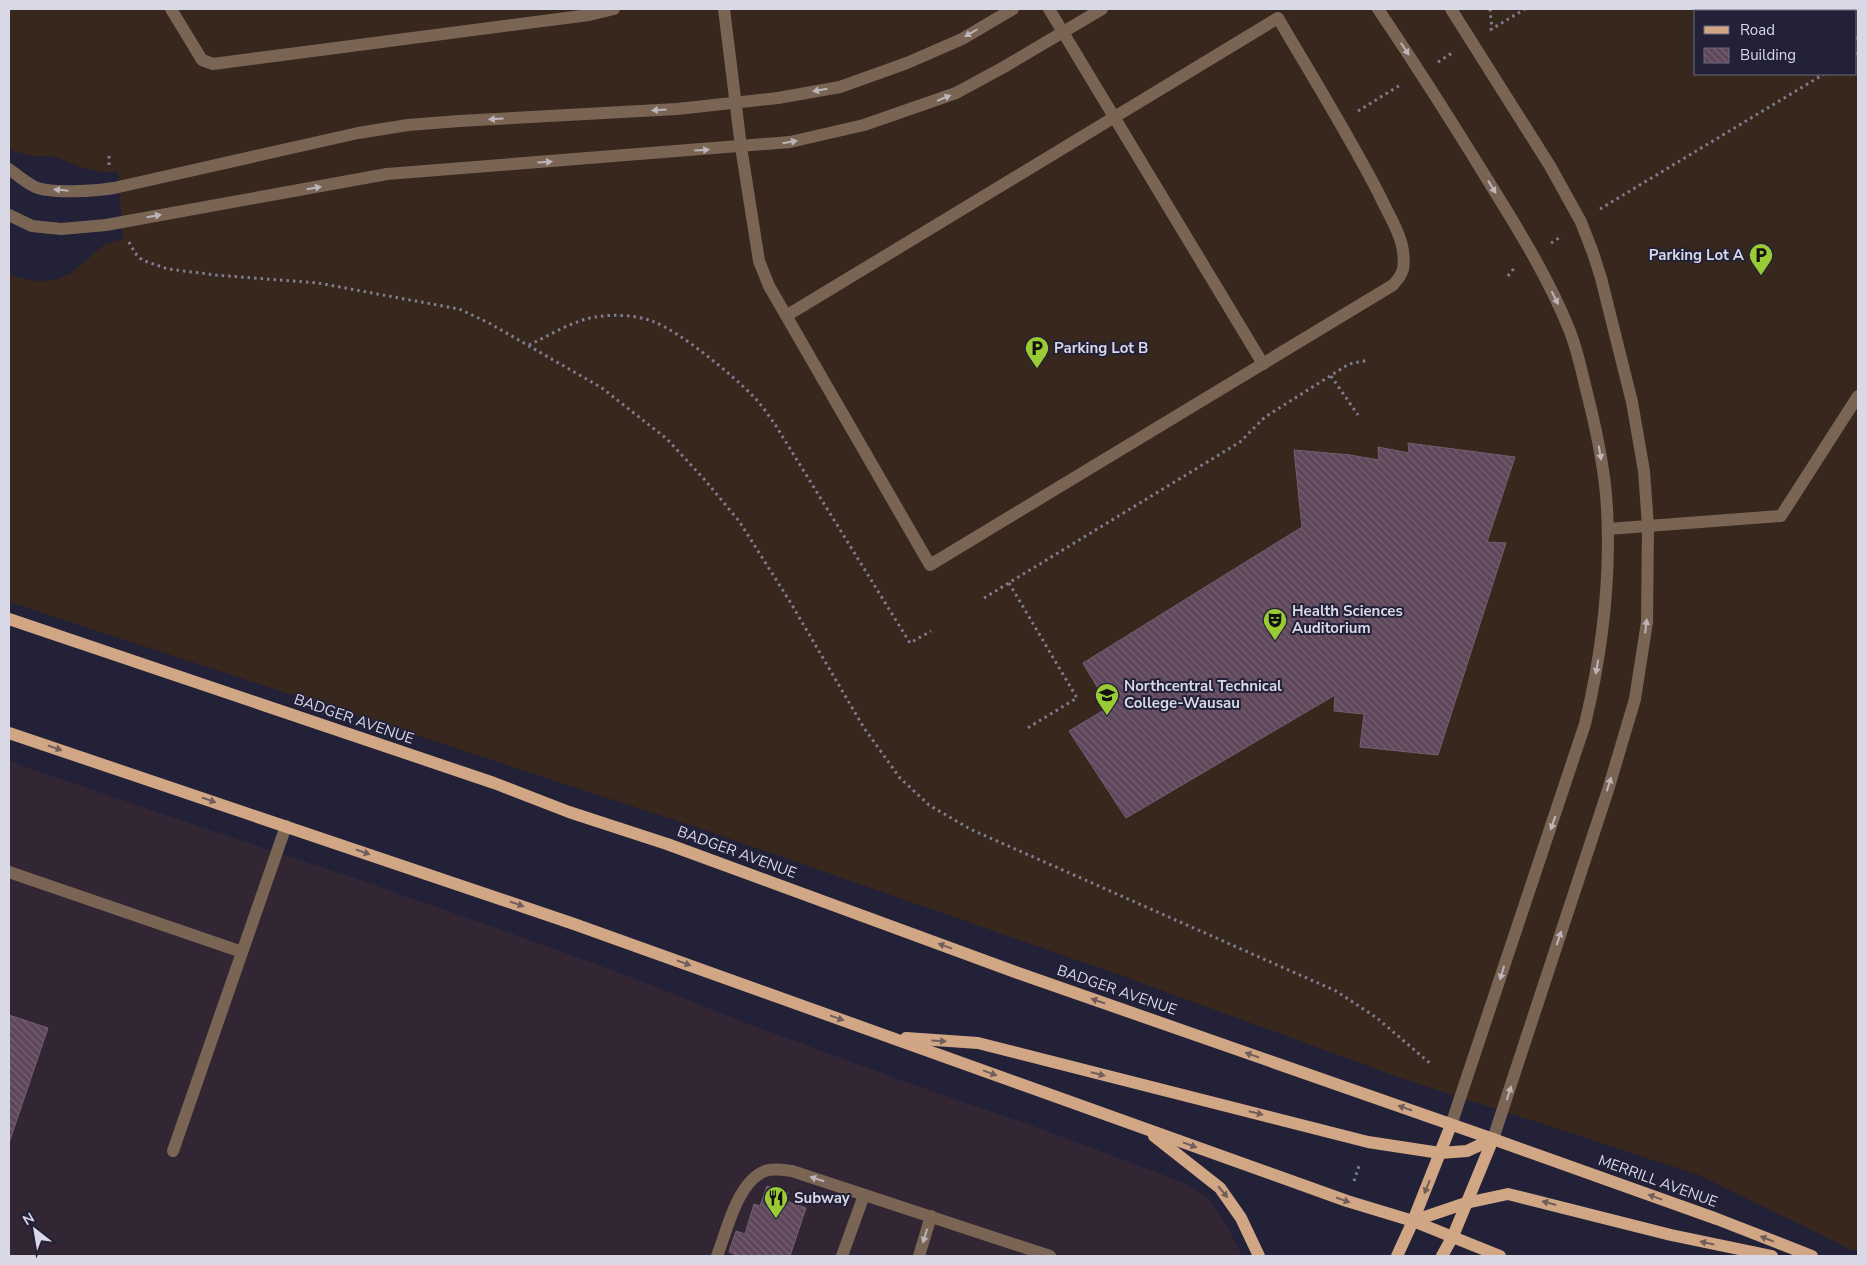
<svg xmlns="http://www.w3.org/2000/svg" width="1867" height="1265" font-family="'Nunito Sans',sans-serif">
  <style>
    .commercial { fill: #322635 }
    .education { fill: #37271d; fill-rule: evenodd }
    .building { fill: url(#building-back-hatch); stroke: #755d71 }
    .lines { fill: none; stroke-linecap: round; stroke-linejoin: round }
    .path { stroke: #7e7e91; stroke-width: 3; stroke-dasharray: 2.5 4; stroke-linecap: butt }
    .minor { stroke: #7a6555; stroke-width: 12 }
    .major { stroke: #d1a684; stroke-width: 12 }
    .oneway { fill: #bcb6bb }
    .oneway2 { fill: #715d5a }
    .labels { text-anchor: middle; stroke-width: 4; stroke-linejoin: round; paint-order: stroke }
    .poi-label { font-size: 15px; font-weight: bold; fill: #d8d8e7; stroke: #222138; text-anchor: start }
    .street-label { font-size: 15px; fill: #d8d8e7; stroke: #222138 }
  </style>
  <defs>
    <pattern id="building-back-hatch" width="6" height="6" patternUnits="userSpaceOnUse" patternTransform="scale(1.25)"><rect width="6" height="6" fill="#5e475a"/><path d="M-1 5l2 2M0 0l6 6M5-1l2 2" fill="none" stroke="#746172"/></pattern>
  </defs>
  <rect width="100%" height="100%" fill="#222138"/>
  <path class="commercial" d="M9 761 215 832 360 880 510 933 626 975 751 1025 923 1088 1047 1131 1185 1183 1207 1198 1218 1212 1226 1224 1242 1256H9Z"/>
  <path class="education" d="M9 9H1858V1251L1850 1249 1699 1175 1398 1077 1125 977 702 829 9 602V273L16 277 37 281 55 280 71 273 105 244 123 239 118 172H103L83 168 56 157 32 156 16 152 9 148ZM1696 11H1856V74H1696Z"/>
  <g class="building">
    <path d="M1408 443 1515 457 1487 542 1506 543 1438 755 1360 747 1364 714 1334 711 1335 695 1126 818 1069 731 1109 707 1083 663 1302 527 1294 450 1350 455 1379 460 1378 447 1409 453Z"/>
    <path d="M9 1015 48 1028 9 1143Z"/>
    <path d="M767 1186 788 1193 786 1201 806 1208 790 1256H739L729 1252 736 1231 745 1234 754 1204 760 1206Z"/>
  </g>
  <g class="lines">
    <g class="path">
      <path d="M1490 9 1492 29"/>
      <path d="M1838 9 1839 11"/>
      <path d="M1490 30 1525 9"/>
      <path d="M1856 37 1858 41"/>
      <path d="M1856 54 1858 53"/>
      <path d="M1438 62 1452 53"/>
      <path d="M1358 111 1402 84"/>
      <path d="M109 156V166"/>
      <path d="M1600 209 1824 74"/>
      <path d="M129 242 135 253 142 260 168 269 216 275 318 283 459 309 489 323 602 388 667 439 704 479 739 521 789 600 864 728 900 778 929 805 970 829 1336 991 1377 1018 1432 1065"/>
      <path d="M1551 243 1562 236"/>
      <path d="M1508 276 1515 267"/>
      <path d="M529 345C550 335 572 321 595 317 613 314 635 315 652 321 681 332 730 373 753 396 761 404 769 416 776 426L910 643 931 631"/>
      <path d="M1331 376 1358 415"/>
      <path d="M1009 583 1077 698 1026 729"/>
      <path d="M984 598 1240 442 1265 417 1349 364 1369 360"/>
      <path d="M1354 1181 1360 1163"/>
    </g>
    <g class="minor">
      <path d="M171 9 202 60 213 64 589 15 614 9"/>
      <path d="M724 9 741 147 759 261 769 286 930 565 1393 285C1404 273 1405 267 1403 251 1400 231 1387 212 1379 194 1348 134 1312 76 1278 18L786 316"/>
      <path d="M1049 9 1263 364"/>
      <path d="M1378 9C1416 65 1452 122 1487 179 1517 227 1548 277 1569 329 1578 351 1582 374 1588 397 1597 433 1605 470 1607 508 1611 581 1602 653 1585 724L1451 1125"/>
      <path d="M1451 9 1550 166 1581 222 1593 253 1601 278 1632 402 1644 471 1648 526 1647 622 1635 699 1608 790 1493 1139"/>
      <path d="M9 169C17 175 25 182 35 187 51 194 96 191 114 188L358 133 408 125 459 121 677 109 778 98 840 87 907 63 962 39 1013 9"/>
      <path d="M9 215 32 226 61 229 106 225 387 174 790 142 864 125 956 93 1004 67 1102 9"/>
      <path d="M1608 529 1781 516 1858 396"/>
      <path d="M9 872 242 952"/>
      <path d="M173 1151 286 826"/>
      <path d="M717 1256C727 1231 737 1182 765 1171 774 1168 784 1170 792 1171L1050 1256"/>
      <path d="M842 1256 864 1195"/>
      <path d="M919 1256 931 1216"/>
    </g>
    <g class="major">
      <path d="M9 619 494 783 569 812 667 844 1018 973 1493 1139 1717 1219 1812 1256"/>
      <path d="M9 733 574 924 1347 1201 1413 1221 1500 1256"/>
      <path d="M906 1038 978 1043 1368 1142 1440 1153 1467 1151 1493 1139"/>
      <path d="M1154 1136 1220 1188 1241 1218 1259 1256"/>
      <path d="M1413 1221 1466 1203 1508 1194 1671 1235 1772 1256"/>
      <path d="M1397 1256 1413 1221 1451 1125"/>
      <path d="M1442 1256 1453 1236 1493 1139"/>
    </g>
  </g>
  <defs><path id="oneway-solid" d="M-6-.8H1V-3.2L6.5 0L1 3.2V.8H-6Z" transform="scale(1.25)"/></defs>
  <g class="oneway">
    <use href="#oneway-solid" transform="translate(971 33) rotate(150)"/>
    <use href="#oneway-solid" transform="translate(1405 49) rotate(56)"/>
    <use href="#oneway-solid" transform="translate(820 90) rotate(170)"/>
    <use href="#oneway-solid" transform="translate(944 98) rotate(-22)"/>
    <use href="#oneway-solid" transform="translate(659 110) rotate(177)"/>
    <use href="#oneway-solid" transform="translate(496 119) rotate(177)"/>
    <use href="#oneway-solid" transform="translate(790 142) rotate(-9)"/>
    <use href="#oneway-solid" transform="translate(702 150) rotate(-4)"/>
    <use href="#oneway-solid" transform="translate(545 162) rotate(-4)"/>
    <use href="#oneway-solid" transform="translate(1492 187) rotate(58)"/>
    <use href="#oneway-solid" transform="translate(314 188) rotate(-10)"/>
    <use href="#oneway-solid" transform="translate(61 190) rotate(-174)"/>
    <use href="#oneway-solid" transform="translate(154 216) rotate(-10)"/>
    <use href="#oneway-solid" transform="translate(1555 298) rotate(63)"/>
    <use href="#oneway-solid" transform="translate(1600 453) rotate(80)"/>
    <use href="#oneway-solid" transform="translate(1646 626) rotate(-83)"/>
    <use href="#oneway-solid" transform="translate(1597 667) rotate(99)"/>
    <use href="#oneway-solid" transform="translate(1609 784) rotate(-73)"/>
    <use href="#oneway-solid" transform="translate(1553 823) rotate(109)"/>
    <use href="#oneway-solid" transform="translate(1559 938) rotate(-72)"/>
    <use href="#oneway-solid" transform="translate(1502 973) rotate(107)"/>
    <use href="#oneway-solid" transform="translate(1509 1093) rotate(-72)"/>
    <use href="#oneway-solid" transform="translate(817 1179) rotate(-162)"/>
    <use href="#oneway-solid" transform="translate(925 1236) rotate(107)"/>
  </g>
  <g class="oneway2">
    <use href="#oneway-solid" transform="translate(55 748) rotate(19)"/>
    <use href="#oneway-solid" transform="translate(209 800) rotate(19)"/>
    <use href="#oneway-solid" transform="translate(363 852) rotate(19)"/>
    <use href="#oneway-solid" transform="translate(517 904) rotate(19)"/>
    <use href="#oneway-solid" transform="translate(945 946) rotate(-160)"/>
    <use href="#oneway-solid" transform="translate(684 963) rotate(20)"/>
    <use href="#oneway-solid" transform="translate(1098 1001) rotate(-161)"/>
    <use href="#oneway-solid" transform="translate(837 1018) rotate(20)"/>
    <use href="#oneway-solid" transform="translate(939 1041) rotate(4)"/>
    <use href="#oneway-solid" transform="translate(1252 1055) rotate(-161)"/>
    <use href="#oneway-solid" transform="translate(990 1073) rotate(20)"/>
    <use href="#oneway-solid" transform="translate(1098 1074) rotate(14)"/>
    <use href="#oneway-solid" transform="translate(1405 1108) rotate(-161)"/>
    <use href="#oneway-solid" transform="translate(1256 1113) rotate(14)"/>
    <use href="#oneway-solid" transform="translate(1190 1145) rotate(20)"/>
    <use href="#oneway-solid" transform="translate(1427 1187) rotate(112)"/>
    <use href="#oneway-solid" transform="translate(1223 1192) rotate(50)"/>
    <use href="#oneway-solid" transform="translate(1655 1197) rotate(-160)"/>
    <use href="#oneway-solid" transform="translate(1343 1200) rotate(19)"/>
    <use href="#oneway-solid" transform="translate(1549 1203) rotate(-165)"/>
    <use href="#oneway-solid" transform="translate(1767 1239) rotate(-159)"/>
    <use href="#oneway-solid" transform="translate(1707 1243) rotate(-168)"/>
  </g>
  <defs>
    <g id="parking-pin" transform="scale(1.25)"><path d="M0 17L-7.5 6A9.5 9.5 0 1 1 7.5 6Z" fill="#9acb34" stroke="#222138"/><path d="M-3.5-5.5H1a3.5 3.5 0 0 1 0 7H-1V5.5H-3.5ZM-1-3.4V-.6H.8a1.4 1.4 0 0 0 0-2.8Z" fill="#111"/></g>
    <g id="theatre-pin" transform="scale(1.25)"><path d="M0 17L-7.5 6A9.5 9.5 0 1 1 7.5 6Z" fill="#9acb34" stroke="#222138"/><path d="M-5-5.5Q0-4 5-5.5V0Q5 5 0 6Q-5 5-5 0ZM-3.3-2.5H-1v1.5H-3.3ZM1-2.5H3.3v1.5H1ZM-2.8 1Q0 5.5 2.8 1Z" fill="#111"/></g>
    <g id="university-pin" transform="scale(1.25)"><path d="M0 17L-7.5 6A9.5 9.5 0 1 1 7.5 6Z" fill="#9acb34" stroke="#222138"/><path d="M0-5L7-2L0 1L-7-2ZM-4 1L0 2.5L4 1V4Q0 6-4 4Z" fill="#111"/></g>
    <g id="restaurant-pin" transform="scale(1.25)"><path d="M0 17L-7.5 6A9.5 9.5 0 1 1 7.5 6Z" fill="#9acb34" stroke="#222138"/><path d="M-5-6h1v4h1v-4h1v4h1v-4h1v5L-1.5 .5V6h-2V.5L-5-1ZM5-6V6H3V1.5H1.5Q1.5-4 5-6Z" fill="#111"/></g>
  </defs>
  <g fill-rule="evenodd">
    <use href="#parking-pin" x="1761" y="255"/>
    <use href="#parking-pin" x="1037" y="348"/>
    <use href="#theatre-pin" x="1275" y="620"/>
    <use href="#university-pin" x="1107" y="695"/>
    <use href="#restaurant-pin" x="776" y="1198"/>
  </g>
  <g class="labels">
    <g class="poi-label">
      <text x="1744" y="260" text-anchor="end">Parking Lot A</text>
      <text x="1054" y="353">Parking Lot B</text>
      <text x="1292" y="616">Health Sciences<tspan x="1292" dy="17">Auditorium</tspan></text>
      <text x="1124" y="691">Northcentral Technical<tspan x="1124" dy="17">College-Wausau</tspan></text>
      <text x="794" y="1203">Subway</text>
    </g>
    <g class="street-label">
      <text transform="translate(354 719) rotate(19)" y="5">BADGER AVENUE</text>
      <text transform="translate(737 852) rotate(20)" y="5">BADGER AVENUE</text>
      <text transform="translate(1117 990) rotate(19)" y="5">BADGER AVENUE</text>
      <text transform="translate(1658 1181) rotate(20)" y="5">MERRILL AVENUE</text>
    </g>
  </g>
  <rect width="1867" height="1265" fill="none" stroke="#d8d8e7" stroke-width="20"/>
  <rect x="1694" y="10" width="162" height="65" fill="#222138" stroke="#6b6a7e"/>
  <rect x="1704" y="26" width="25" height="8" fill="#d1a684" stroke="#6b6a7e"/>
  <text x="1740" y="35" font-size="15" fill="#d8d8e7">Road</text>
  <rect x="1704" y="48" width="25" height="15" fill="url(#building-back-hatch)" stroke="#6b6a7e"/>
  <text x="1740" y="60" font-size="15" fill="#d8d8e7">Building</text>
  <g transform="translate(35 1230) rotate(329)" stroke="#222138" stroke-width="4" paint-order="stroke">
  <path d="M0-4L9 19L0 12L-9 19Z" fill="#d8d8e7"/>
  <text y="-8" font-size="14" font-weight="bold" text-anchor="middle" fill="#d8d8e7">N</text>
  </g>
</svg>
